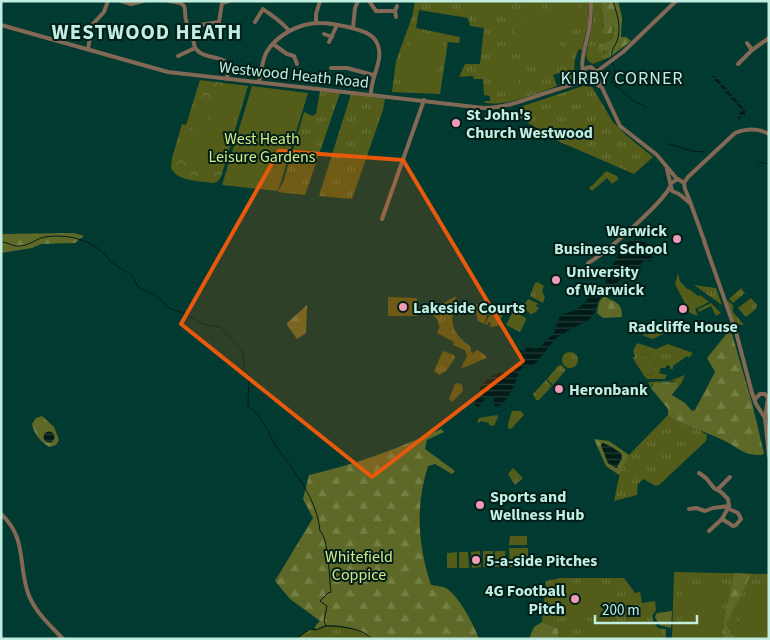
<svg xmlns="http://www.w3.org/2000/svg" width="770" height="640" font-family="'Source Sans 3',sans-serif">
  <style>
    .grass { fill: url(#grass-tufts) }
    .forest { fill: url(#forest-firs); fill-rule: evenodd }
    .park { fill: url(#park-crowns) }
    .garden { fill: #535c19 }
    .water { fill: url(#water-rules) }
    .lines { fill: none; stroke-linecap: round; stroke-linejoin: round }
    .stream { stroke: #011c17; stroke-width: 1 }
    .minor { stroke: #826855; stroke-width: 4 }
    .marked { fill: #e8590c; fill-opacity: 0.2; stroke: #e8590c; stroke-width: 4; stroke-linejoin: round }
    .poi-dot { fill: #ef9ab8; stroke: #001e18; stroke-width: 2 }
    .labels { text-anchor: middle; stroke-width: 4; stroke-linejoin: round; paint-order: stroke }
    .street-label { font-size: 16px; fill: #c2eee2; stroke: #001e18 }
    .poi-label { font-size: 16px; font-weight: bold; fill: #c2eee2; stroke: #001e18; text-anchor: start }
    .park-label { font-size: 16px; fill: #d7e889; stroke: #001e18 }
    .neighbourhood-label { font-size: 18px; letter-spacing: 1px; fill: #c2eee2; stroke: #001e18 }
    .district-label { font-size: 21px; font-weight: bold; letter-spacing: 1px; fill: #c2eee2; stroke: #001e18 }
  </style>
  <defs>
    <pattern id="grass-tufts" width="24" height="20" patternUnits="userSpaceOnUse" patternTransform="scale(1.25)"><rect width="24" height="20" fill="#535c19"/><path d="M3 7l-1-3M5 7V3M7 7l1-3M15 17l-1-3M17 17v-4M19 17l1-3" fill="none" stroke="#6a743a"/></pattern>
    <pattern id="forest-firs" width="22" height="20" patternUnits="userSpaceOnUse" patternTransform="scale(1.25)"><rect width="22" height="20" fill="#5f6927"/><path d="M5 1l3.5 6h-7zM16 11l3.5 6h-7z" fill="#747f46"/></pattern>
    <pattern id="park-crowns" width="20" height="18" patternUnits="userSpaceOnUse" patternTransform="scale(1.25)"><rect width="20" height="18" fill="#535c19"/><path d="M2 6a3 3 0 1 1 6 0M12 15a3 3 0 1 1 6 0" fill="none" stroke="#6a743a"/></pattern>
    <pattern id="water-rules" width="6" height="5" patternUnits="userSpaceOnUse" patternTransform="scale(1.25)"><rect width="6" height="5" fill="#011c17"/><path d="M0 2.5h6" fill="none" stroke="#243d38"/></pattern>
  </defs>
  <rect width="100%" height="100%" fill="#003a30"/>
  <g class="grass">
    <path d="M415 1H589L588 23 582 50 579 49C574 58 573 67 576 77L567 81 563 72 553 75 557 86C534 94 510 106 485 103V101H490V96L484 95 483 79H474L473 76 459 77 465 64H480L484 28 470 26 468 18 419 10 416 28 460 37 459 43 448 42 440 94 392 92 396 61 412 17Z"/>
    <path d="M593 1H601L604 29H612L613 25C617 36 611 43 600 44L603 52 608 49 610 57 593 64 588 61 586 56 593 18Z"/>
    <path d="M583 86 592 87 613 122 627 136 653 157 634 174 560 142 520 118 519 111 523 106Z"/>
    <path d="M320 91 340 93 305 195 278 192 284 180 304 112 312 116 316 114Z"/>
    <path d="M351 94 385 99 383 110 352 199 319 196Z"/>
    <path d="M538 282 544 286 542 291 545 297 543 303 530 296 535 283Z"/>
    <path d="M694 285 716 288 722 305Z"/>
    <path d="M741 288 745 293 733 303 729 299Z"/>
    <path d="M456 296C450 320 449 331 471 347V352L473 353 477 350 484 354 487 358C479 360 469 367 461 368L467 356 465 350 453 345 454 342 437 333 440 326 438 325V320L431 313 442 304Z"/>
    <path d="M751 298 757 305 756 309 746 317 738 308Z"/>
    <path d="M528 299 541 305 537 304 536 306 539 308 536 312 529 315 530 313 522 308Z"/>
    <path d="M727 300 733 305V312L744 325 735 324Z"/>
    <path d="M477 304 489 310 484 324 478 321 476 313 471 311 474 305Z"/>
    <path d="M513 311 526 318V320L520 332 506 325Z"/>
    <path d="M491 312 498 313 497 315 498 316 500 314 502 316 499 323 501 325 492 327 489 326 491 323 489 322 487 325 485 324Z"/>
    <path d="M637 343 656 349 668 344 693 353 689 358 687 356 673 366V369H670V366L667 365 665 368H661L659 373 667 375 665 379H647L645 377 653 373 655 365 649 356 644 354 639 356 635 362 633 358 635 356 633 351Z"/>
    <path d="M443 351 454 355 455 358 446 371 439 375 434 371Z"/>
    <circle cx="570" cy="360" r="8"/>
    <path d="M561 365 565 369V371L553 385 547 379 558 366Z"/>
    <path d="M685 375 681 384 672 394 679 384 674 381 652 384 651 388 648 382 670 381Z"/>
    <path d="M546 380 552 386 539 400H536L533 394Z"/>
    <path d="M458 383 462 385 463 391 452 402 449 399 455 384Z"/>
    <path d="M512 411H521L524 415 511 429 508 428V424Z"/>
    <path d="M497 415 498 417 494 426 489 425V423L481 421 479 423 477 422 479 418Z"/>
    <path d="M668 415 696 428 707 435 706 441 659 485 656 486 643 479 638 484 637 495 614 501 620 472 629 455Z"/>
    <path d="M513 468 523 478 515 485 508 474Z"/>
    <path d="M674 572 769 574V639H672Z"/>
    <path d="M560 578H624L635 593 640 592 642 603 655 601 656 610 652 616 654 623 658 628 666 629V639H560L557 628 542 622 546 581Z"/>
    <path d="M326 626C339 626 364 628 372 639H296L310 629 316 630 318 628Z"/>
  </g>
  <g class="forest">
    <path d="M601 1H618L622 17 621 37H626L631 41 610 57 608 50 600 52 598 48 600 44C611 43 617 36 613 25L611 33H605L604 29Z"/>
    <path d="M74 233 84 236 75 243 41 244 32 248 1 253V234Z"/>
    <path d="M604 296C615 303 622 301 622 317L603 318 597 313 599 302Z"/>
    <path d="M307 305 306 333 297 339 287 325V323Z"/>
    <path d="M728 332 732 334 752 403 763 449 764 453 762 455C758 455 754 455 750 454 741 452 733 445 725 441 707 432 685 426 668 415V409L651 388 654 383 678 382V386L672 395 685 403 692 411 695 410 715 372 707 358Z"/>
    <path d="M42 416 54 427 59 440 56 445 49 447C40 441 35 436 32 424L36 418Z"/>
    <path d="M441 429 444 432 427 440 425 449 455 471 452 474 435 464 428 466C415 507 418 545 431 585 436 586 442 586 446 588 459 596 474 625 479 639H372C364 629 326 619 316 630L315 626 320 621 290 599 275 581 313 518 303 499 309 475C356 464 397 449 441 429Z"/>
    <path d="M594 439 609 441 629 455 619 475 606 466ZM603 443 620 452 622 459 616 468 608 463 601 445Z"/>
    <path d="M734 573 751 574 726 624 730 633 735 637 734 639H723L725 617Z"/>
    <path d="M672 611 671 628 659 625 655 617 657 613Z"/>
    <path d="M542 622 557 628 560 639H529L534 627Z"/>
  </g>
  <path class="park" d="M200 80 248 86 221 177 217 182 213 183C199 181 178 182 171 168L172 158 182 124 186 125Z"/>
  <g class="garden">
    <rect x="469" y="1" width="33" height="13"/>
    <path d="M547 1H578L580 20 550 24Z"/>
    <path d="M539 11 567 54 540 72 512 29Z"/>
    <path d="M413 31 444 37 435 89 403 83Z"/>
    <path d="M505 59 519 83 502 93 487 69Z"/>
    <path d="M252 86 308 93 278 191 222 185Z"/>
    <path d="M220 89 241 96 228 138 207 131Z"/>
    <path d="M197 101 211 105 203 132 188 127Z"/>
    <path d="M183 128 227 142 218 171 174 157Z"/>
    <path d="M606 171 617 176 619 181 617 180 612 184 607 178 592 191 589 188 590 186H592Z"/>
    <path d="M678 273 680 281 687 289H689L698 296 700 295 709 302 695 309 698 316 690 313 675 284Z"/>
    <path d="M388 297 417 298V316H388Z"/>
    <path d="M711 303 721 313 716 316 711 306 699 312 698 309Z"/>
    <path d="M641 322 647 335 673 322 680 325 653 339 644 336 639 327Z"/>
    <path d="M644 354 649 356 655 365 653 373 645 377 635 362 639 356Z"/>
    <path d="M510 536H527V545H509Z"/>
    <path d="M509 548H528V567H510Z"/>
    <path d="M480 551 481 567 472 568 471 552Z"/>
    <rect x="483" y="551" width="10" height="16"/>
    <rect x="495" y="551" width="10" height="16"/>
    <path d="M457 552V568H447V553Z"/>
    <path d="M459 552H468L469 568H459Z"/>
    <path d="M763 582 769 585V623L759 639 736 625Z"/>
    <path d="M548 583H602V617L548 618Z"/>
    <path d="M682 584 717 585 716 636 681 635Z"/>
    <path d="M590 624 651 627 650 639H589Z"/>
  </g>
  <g class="water">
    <path d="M714 75 745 110V114L739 119 737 117 742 110 712 77Z"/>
    <path d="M637 239C650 244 654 248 652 261L649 262 646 260 641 263V265L620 275 622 278C617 282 616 289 610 292L606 291 598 301 594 314 588 320 557 337 535 364 523 368 519 371 515 384 506 400 498 407 494 406V399L490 396 486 397 479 407 475 406C474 400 475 397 478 391 492 365 513 376 522 363L515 353 516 350 517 349 525 352 527 345 536 349 540 347 554 333 559 318 563 314 573 311 581 306 596 289 605 288 606 278 619 253 626 249 629 241Z"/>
    <circle cx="49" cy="437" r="5.5"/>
    <path d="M603 443 612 447 622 455 617 468 608 463 601 445Z"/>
  </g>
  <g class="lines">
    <g class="stream">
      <path d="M612 58C610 49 616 46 618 38 621 25 617 14 613 1"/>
      <path d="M613 62 615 71 611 82 634 101 646 107"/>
      <path d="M669 144 692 151 705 152"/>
      <path d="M758 162 769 164"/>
      <path d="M1 242C8 242 13 247 20 246 31 245 37 238 45 237 64 234 85 238 100 250 105 254 109 260 114 264 127 274 131 270 138 287L155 295 171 309 183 313 203 324 220 327 242 350 244 362 243 369 249 374 248 406C251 409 257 412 259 416 266 425 270 437 276 446 294 472 317 498 320 531 329 539 329 578 331 592L328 593 320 601 327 606 324 621 326 626C339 626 364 628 372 639"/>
      <path d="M296 639 310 629 316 630 326 626"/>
    </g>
    <g class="minor">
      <path d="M121 1 131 4 143 1"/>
      <path d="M169 1C193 4 181 8 187 24 189 27 191 30 192 34 194 39 193 45 196 49 203 58 216 56 225 61L228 69 227 79"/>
      <path d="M369 1 376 11H395"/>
      <path d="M591 1C591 11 591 20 589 29 587 43 577 66 586 78L591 79 599 86"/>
      <path d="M396 17 395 11 397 6"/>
      <path d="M255 22 263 9C271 15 284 23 289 31"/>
      <path d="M316 23V14L320 1"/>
      <path d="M1 25 168 72 484 108C508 108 529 98 552 91 563 87 576 85 585 78"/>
      <path d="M190 28 194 26 219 22 222 3 229 1"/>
      <path d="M353 28 355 8 358 1"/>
      <path d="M324 34 332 37"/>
      <path d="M329 42 337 25"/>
      <path d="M747 43 752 50 769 38"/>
      <path d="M273 44 287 54 294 56 297 64"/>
      <path d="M88 49 92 25 104 12 108 1"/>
      <path d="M178 56 195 48"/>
      <path d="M738 64 752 50"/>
      <path d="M331 68H347L373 75"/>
      <path d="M584 71 586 68 591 67 596 72"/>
      <path d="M596 72 623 52 676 1"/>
      <path d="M596 75 620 126 657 155 677 179"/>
      <path d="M259 82C261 72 262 62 266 53 276 35 301 22 321 23 330 23 339 25 348 27 358 30 372 32 377 43 385 60 370 77 371 95"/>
      <path d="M667 169 672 191 679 194 690 203"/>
      <path d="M671 183 678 179 684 183 685 189 688 196 705 243"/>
      <path d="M684 183 688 177 735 133C747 128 758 128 769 134"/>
      <path d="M382 219 424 100"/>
      <path d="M704 241 736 332 752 393 756 404 765 418"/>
      <path d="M588 263C605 254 662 203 670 187"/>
      <path d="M755 399 760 394H765L768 398 765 418 769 456"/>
      <path d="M699 473 706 478 714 488 721 492 728 499 729 506"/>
      <path d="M718 489 730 477"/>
      <path d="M689 509 696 508 705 511 713 508 729 506 722 519 709 531"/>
      <path d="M1 514C27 538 18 564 28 593 34 611 50 625 63 639"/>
      <path d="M722 519 733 526 736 525 741 519 738 513 729 509"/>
    </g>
  </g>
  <path class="marked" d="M279 151 403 160 523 361 372 477 181 324Z"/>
  <g class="poi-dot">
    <circle cx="456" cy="123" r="5"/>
    <circle cx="677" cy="239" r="5"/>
    <circle cx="556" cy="280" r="5"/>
    <circle cx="403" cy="307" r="5"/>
    <circle cx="683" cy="309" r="5"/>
    <circle cx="559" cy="389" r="5"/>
    <circle cx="480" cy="505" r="5"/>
    <circle cx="476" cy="560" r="5"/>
    <circle cx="575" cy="599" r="5"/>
  </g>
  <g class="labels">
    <g class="street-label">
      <text transform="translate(294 74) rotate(6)" y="6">Westwood Heath Road</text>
    </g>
    <g class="poi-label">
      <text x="466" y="120">St John's<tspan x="466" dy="18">Church Westwood</tspan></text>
      <text x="667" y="236" text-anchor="end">Warwick<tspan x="667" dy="18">Business School</tspan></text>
      <text x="566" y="277">University<tspan x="566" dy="18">of Warwick</tspan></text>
      <text x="413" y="313">Lakeside Courts</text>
      <text x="683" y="332" text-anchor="middle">Radcliffe House</text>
      <text x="569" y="395">Heronbank</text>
      <text x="490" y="502">Sports and<tspan x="490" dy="18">Wellness Hub</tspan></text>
      <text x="486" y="566">5-a-side Pitches</text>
      <text x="565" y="596" text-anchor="end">4G Football<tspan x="565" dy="18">Pitch</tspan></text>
    </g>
    <g class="park-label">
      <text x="262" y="144">West Heath<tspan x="262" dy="18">Leisure Gardens</tspan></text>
      <text x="359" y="562">Whitefield<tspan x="359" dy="18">Coppice</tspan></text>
    </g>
    <g class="neighbourhood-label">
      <text x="622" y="84">KIRBY CORNER</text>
    </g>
    <g class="district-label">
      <text x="147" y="39">WESTWOOD HEATH</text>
    </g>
  </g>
  <rect width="770" height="640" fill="none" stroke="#c2eee2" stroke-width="5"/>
  <path d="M595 615v8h102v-8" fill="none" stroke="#c2eee2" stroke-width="2.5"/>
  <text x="602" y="615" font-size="15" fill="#c2eee2" stroke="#001e18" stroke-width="4" paint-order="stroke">200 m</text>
</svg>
